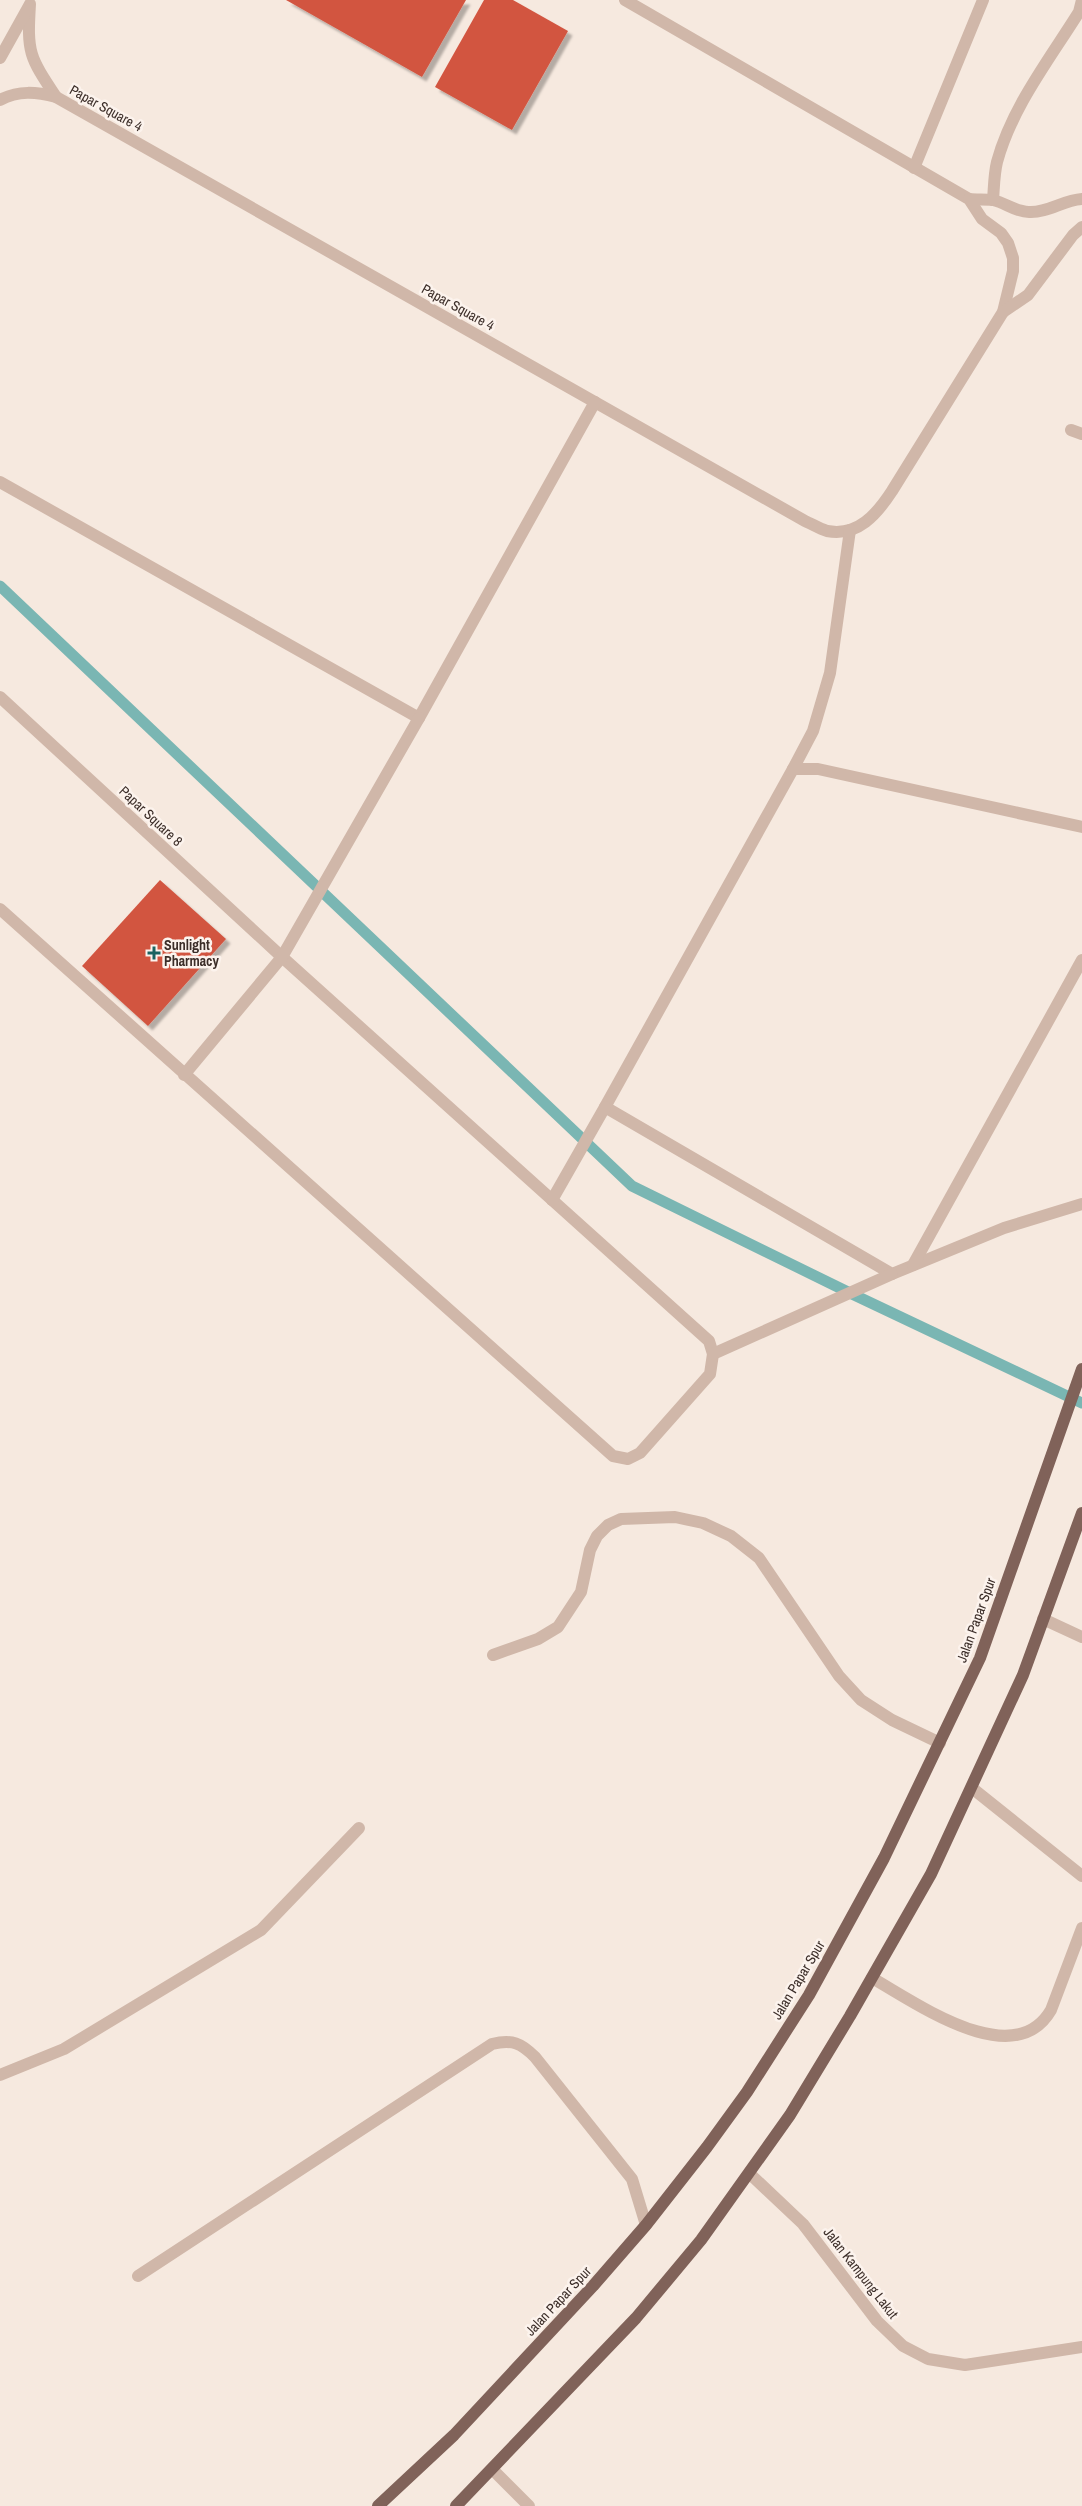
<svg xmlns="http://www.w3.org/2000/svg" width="1082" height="2506" font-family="'Archivo Narrow',sans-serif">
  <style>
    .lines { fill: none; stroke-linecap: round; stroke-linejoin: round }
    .stream { stroke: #7ab6b3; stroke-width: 11 }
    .building { fill: #d25540; filter: url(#shadow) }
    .service { stroke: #d0b7a9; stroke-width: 12 }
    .minor { stroke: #d0b7a9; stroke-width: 12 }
    .primary { stroke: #806259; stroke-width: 12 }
    .poi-dot { fill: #1a6361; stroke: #fcf3ed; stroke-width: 2 }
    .labels { text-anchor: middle; stroke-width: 5; stroke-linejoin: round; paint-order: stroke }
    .street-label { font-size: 14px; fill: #3c2e29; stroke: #fcf3ed }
    .poi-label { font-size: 14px; font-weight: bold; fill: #3c2e29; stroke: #fcf3ed; text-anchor: start }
  </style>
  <defs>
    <filter id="shadow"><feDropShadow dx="4.5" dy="4.5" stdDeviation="1" flood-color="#0004"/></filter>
  </defs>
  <rect width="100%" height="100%" fill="#f6e9df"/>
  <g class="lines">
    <path class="stream" d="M0 586 632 1186 850 1293 1082 1403"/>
  </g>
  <g class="building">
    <path d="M286 0H466L422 77Z"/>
    <path d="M484 0H513L568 31 512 130 435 87Z"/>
    <path d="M160 880 226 939 148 1026 82 966Z"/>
  </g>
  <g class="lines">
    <g class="service">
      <path d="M30 4C27 53 29 56 56 97"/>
      <path d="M0 58 29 6"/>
      <path d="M0 100C18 90 37 92 56 97L805 521C812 524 820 529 827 531 858 537 877 514 892 491L1003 312 1013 271V258L1008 243 1001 233 982 219 969 199 625 0"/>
      <path d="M914 168 983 0"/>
      <path d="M969 199C976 200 985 199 993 200 1006 203 1015 212 1029 212 1048 213 1063 200 1082 199"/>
      <path d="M993 200C994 188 994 174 997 162 1012 107 1049 60 1079 12L1082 0"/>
      <path d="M1003 312 1028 295 1073 235 1082 227"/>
      <path d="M1071 430 1082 434"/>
      <path d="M0 482 419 718 595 402"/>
      <path d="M0 697 282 957 709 1341 713 1354 710 1374 640 1453 628 1459 613 1456 0 909"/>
      <path d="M793 769 813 731 830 673 850 530"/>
      <path d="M1082 827 818 769H793L605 1107 892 1274 1004 1228 1082 1204"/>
      <path d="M184 1075 282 957 419 718"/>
      <path d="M552 1200 605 1107"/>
      <path d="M913 1265 1082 960"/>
      <path d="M713 1354 892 1274"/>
      <path d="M1043 1619 1082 1637"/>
    </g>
    <g class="minor">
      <path d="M493 1655 538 1639 558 1627 581 1592 590 1550 597 1536 608 1525 621 1519 675 1517 703 1523 731 1536 759 1558 839 1676 861 1700 892 1720 940 1743"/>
      <path d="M972 1788 1082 1876"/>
      <path d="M872 1978C915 2002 1014 2074 1051 2010L1082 1928"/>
      <path d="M0 2075 64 2049 261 1930 359 1828"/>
      <path d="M750 2174 803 2224 877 2321 903 2346 928 2359 965 2365 1082 2347"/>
      <path d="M138 2276 492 2044C512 2039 521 2043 535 2057L632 2179 646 2225"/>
      <path d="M493 2470 529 2506"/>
    </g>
    <g class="primary">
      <path d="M378 2506 454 2435 593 2286 646 2225 707 2147 747 2092 809 1995 884 1858 980 1658 1082 1369"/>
      <path d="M456 2506 636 2318 701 2240 790 2115 850 2016 931 1874 1023 1675 1082 1513"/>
    </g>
  </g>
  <path class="poi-dot" d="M151.5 945.5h5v5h5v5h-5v5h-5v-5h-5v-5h5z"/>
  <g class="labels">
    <g class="street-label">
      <text transform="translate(106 108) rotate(29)" y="5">Papar Square 4</text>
      <text transform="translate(458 307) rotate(29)" y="5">Papar Square 4</text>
      <text transform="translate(151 816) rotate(43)" y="5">Papar Square 8</text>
      <text transform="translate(976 1620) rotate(-70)" y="5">Jalan Papar Spur</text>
      <text transform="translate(798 1980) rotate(-59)" y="5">Jalan Papar Spur</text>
      <text transform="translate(861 2273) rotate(52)" y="5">Jalan Kampung Lakut</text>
      <text transform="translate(558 2301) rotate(-47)" y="5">Jalan Papar Spur</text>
    </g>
    <g class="poi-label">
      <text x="164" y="950">Sunlight<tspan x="164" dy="16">Pharmacy</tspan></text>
    </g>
  </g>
</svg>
